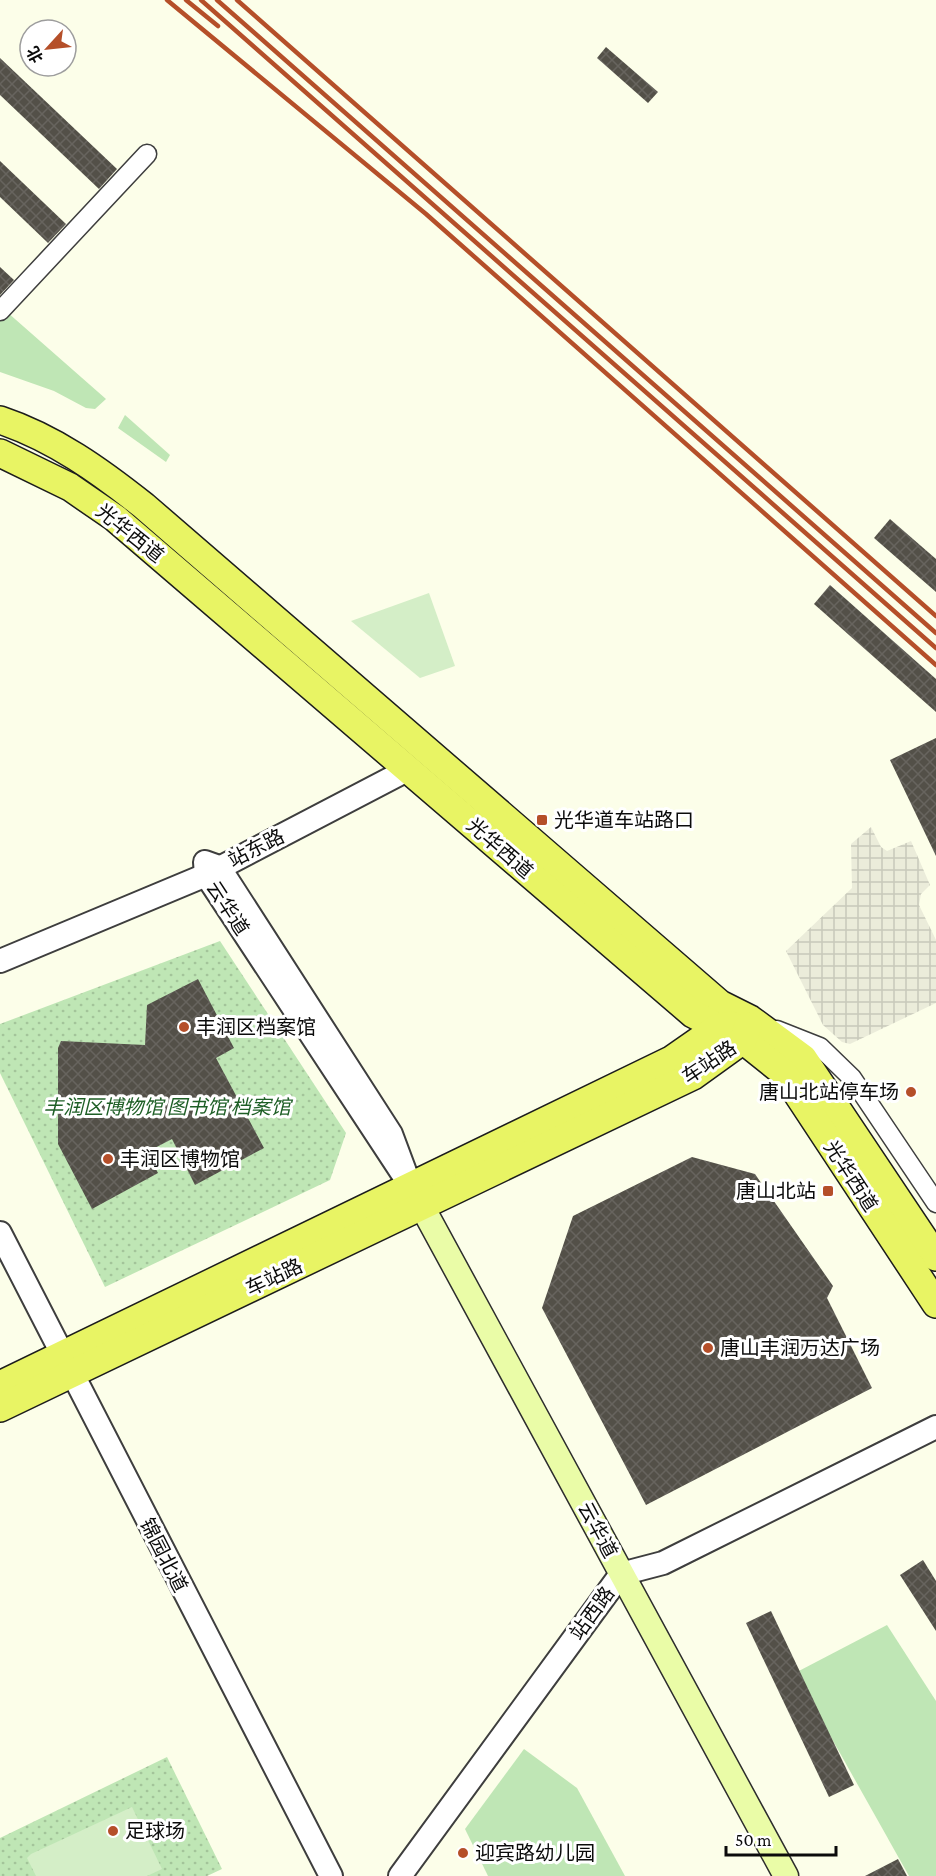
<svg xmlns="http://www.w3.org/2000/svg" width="936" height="1876" font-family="'Crimson Pro','Noto Sans SC',serif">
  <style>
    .park { fill: url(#park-dots) }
    .garden { fill: #bfe6b5 }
    .pitch { fill: #d4eec7 }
    .plaza { fill: url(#plaza-grid) }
    .building { fill: url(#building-cross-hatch) }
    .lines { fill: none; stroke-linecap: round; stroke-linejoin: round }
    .minor-casing { stroke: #3e3e3e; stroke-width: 21 }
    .tertiary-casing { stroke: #3e3e3e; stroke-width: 26 }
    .secondary-casing { stroke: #2d2d2d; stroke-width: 27 }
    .primary-casing { stroke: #1c1c1c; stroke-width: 30 }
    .minor { stroke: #fff; stroke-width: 18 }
    .tertiary { stroke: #fff; stroke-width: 22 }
    .secondary { stroke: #eafca7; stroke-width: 24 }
    .primary { stroke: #e8f464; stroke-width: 27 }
    .rail { stroke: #b54f29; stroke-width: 4.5 }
    .poi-dot { fill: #b54f29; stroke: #fff; stroke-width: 2 }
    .labels { text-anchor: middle; stroke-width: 6; stroke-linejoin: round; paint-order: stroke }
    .street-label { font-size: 20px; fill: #0b0b0b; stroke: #fff }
    .poi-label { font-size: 20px; fill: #0b0b0b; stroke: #fff; text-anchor: start }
    .park-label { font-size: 20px; font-style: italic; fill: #1e5f26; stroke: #fff }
  </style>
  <defs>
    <pattern id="park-dots" width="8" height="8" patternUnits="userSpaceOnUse" patternTransform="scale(1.5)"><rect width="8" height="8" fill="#bfe6b5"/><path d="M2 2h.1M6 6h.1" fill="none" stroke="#a3c49a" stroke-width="1.8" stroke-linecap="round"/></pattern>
    <pattern id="plaza-grid" width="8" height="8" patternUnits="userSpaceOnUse" patternTransform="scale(1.5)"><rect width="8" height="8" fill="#ebecda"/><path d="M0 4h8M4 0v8" fill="none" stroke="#c8c9ba"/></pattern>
    <pattern id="building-cross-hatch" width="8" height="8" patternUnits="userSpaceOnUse" patternTransform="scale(1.5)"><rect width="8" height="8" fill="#535048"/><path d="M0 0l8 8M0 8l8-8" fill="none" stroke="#67645e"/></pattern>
  </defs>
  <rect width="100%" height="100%" fill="#fcfee9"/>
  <g class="park">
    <path d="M220 941 346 1133 330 1180 105 1287 0 1073V1024Z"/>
    <path d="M167 1757 222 1869 207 1876H0V1838Z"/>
  </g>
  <g class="garden">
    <path d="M7 312 106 399 95 409 86 408 54 391 0 372V320Z"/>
    <path d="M125 415 170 455 166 462 118 428Z"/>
    <path d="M887 1625 936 1701V1876H909L795 1673Z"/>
    <path d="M524 1749 577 1788 625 1876H488L465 1829Z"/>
  </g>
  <g class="pitch">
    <path d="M429 593 455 666 420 678 351 621Z"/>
    <path d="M132 1807 162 1869 147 1876H36L27 1858 31 1854Z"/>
  </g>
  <path class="plaza" d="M871 827 881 847 887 851 911 841 930 885 921 894 919 905 936 940V1003L850 1044 842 1042 823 1025 786 951 852 888 851 844Z"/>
  <g class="building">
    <path d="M606 47 658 92 648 103 597 58Z"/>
    <path d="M0 58 117 169 99 189 0 95Z"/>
    <path d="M0 161 66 224 48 243 0 197Z"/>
    <path d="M0 267 14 280 0 295Z"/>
    <path d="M890 519 936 559V592L874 538Z"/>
    <path d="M830 585 936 679V712L814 604Z"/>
    <path d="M936 738V856L890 760Z"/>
    <path d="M198 979 234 1048 216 1058 264 1148 195 1185 172 1139 147 1152 158 1173 92 1209 58 1144V1048L61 1041 145 1045 147 1005Z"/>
    <path d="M692 1157 755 1174 833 1286 827 1298 872 1388 646 1505 542 1308 573 1216Z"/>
    <path d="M923 1560 936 1581V1631L900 1575Z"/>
    <path d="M771 1611 854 1785 829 1797 746 1623Z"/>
    <path d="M898 1859 907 1876H865Z"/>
  </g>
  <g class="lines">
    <g class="minor-casing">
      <g id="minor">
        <path d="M0 311 147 154"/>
        <path d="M777 1030 820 1047 852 1078 936 1203"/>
      </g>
    </g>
    <g class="tertiary-casing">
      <g id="tertiary">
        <path d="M205 862 219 867 391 1134 410 1185 206 875Z"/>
        <path d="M0 961 206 875 409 769"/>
        <path d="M0 1233 331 1876"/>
        <path d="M400 1876 621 1574 663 1563 936 1427"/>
      </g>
    </g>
    <g class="secondary-casing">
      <path id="secondary" d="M413 1190 786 1876"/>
    </g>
    <g class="primary-casing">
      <g id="primary">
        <path d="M0 420C54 438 100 471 144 506L720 1004 750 1019 803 1058 936 1257"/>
        <path d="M0 453 70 487 115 518 693 1014 743 1040 783 1072 936 1304"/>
        <path d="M0 1385 671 1060 717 1028 731 1025"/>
        <path d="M0 1408 693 1076 743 1040 748 1026"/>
      </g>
    </g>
    <use href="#minor" class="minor"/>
    <use href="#tertiary" class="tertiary"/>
    <use href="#secondary" class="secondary"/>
    <use href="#primary" class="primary"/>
    <g class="rail">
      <path d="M167 0 426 214 936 665"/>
      <path d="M186 0 218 26"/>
      <path d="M201 0 936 648"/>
      <path d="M217 0 936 633"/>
      <path d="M237 0 936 616"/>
    </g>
  </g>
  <g class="poi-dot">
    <rect x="536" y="814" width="12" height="12" rx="3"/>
    <circle cx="184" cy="1027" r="6"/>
    <circle cx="911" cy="1092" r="6"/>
    <circle cx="108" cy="1159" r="6"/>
    <rect x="822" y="1185" width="12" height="12" rx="3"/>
    <circle cx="708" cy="1348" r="6"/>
    <circle cx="113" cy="1831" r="6"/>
    <circle cx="463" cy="1853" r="6"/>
  </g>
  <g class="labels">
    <g class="street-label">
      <text transform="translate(130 533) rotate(39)" y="7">光华西道</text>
      <text transform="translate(256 848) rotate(-27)" y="7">站东路</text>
      <text transform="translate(500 848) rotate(41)" y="7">光华西道</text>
      <text transform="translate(228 908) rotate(57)" y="7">云华道</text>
      <text transform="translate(709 1062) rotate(-34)" y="7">车站路</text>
      <text transform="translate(851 1176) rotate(57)" y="7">光华西道</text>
      <text transform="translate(274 1277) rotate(-25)" y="7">车站路</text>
      <text transform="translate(598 1530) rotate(62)" y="7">云华道</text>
      <text transform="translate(164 1555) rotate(63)" y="7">锦园北道</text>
      <text transform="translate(592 1613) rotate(-54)" y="7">站西路</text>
    </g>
    <g class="poi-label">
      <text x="554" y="827">光华道车站路口</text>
      <text x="196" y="1034">丰润区档案馆</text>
      <text x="899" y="1099" text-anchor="end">唐山北站停车场</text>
      <text x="120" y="1166">丰润区博物馆</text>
      <text x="816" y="1198" text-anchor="end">唐山北站</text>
      <text x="720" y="1355">唐山丰润万达广场</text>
      <text x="125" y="1838">足球场</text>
      <text x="475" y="1860">迎宾路幼儿园</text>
    </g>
    <g class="park-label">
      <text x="167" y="1114">丰润区博物馆 图书馆 档案馆</text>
    </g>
  </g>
  <g transform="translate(48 48) rotate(243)"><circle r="28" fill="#ffffff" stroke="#9d9d9d" stroke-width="1.5"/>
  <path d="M0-4.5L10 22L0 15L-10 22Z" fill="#b54f29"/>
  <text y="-9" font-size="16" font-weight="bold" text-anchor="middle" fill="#0b0b0b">北</text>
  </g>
  <path d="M726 1846v9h110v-9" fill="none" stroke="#0b0b0b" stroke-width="3"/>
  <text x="735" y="1846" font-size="18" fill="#0b0b0b" stroke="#ffffff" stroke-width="4.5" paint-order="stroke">50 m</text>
</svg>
